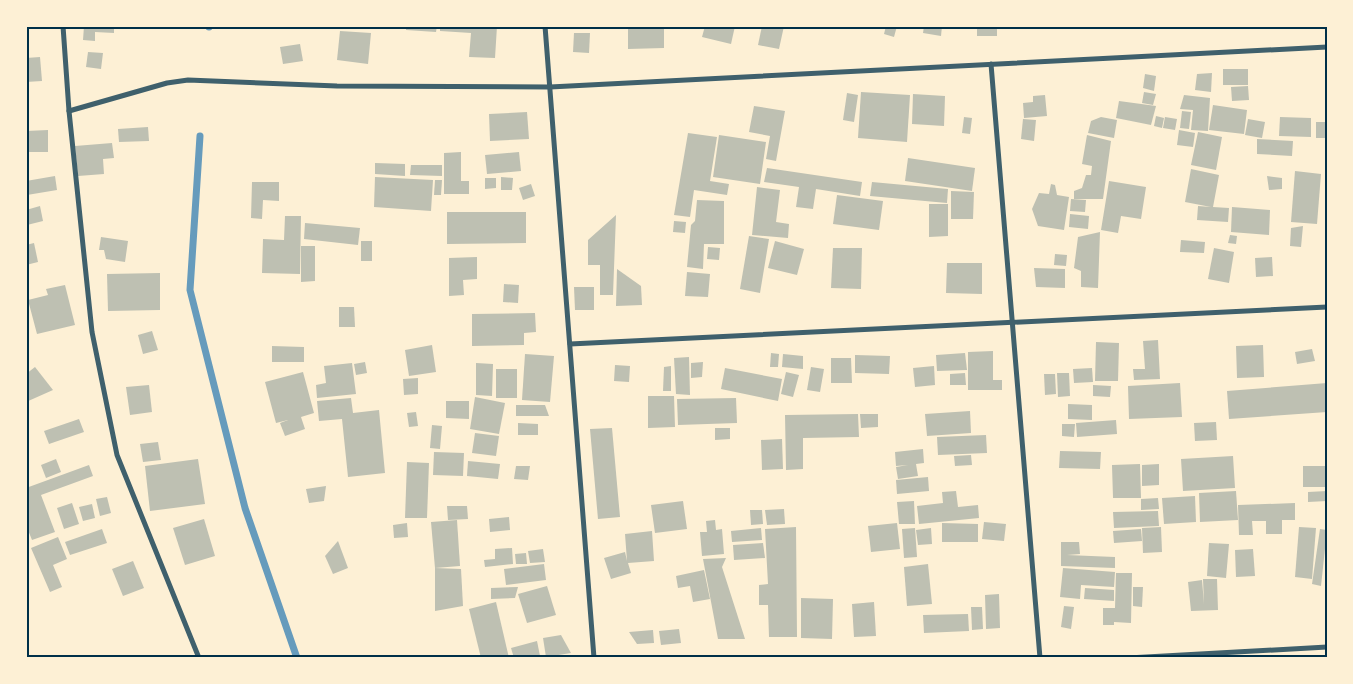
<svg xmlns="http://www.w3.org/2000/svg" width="1353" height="684" font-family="'Public Sans',sans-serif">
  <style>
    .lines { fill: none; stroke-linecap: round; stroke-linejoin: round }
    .stream { stroke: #669bbc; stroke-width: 7 }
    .building { fill: #bec0b2 }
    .minor { stroke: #3f606c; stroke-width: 5 }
    .neatline { fill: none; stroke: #003049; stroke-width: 2 }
  </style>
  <rect width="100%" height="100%" fill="#fdf0d5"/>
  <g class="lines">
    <g class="stream">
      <path d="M209 27V26"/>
      <path d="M200 136 190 290 245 508 297 658"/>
    </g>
  </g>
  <g class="building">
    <path d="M84 26H114V33L95 32V41L83 40Z"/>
    <path d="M406 26H437L436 32 406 30Z"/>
    <path d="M440 26H497L495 58 469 57 471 33 440 31Z"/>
    <path d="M628 26H664V48L628 49Z"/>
    <path d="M705 26H735L731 44 702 37Z"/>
    <path d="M762 26H784L779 49 758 45Z"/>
    <path d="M886 26H897L894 37 884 34Z"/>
    <path d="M924 26H942L941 36 923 33Z"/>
    <rect x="977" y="26" width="20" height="10"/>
    <path d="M340 31 371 33 368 64 337 60Z"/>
    <path d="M574 33H590L589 53 573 52Z"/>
    <path d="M300 44 303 61 283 64 280 47Z"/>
    <path d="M88 52 103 53 101 69 86 67Z"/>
    <path d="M40 57 42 81 26 82V58Z"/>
    <rect x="1223" y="69" width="25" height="16"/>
    <path d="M1212 73 1211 92 1195 90 1197 74Z"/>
    <path d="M1145 74 1156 76 1154 91 1143 88Z"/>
    <path d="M1248 86 1249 100 1232 101 1231 87Z"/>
    <path d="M861 92 910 95 907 142 858 138Z"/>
    <path d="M1144 92 1156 94 1153 105 1142 103Z"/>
    <path d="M847 93 858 95 854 122 843 120Z"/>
    <path d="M913 94 945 96 944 126 912 124Z"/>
    <path d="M1045 95 1047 116 1024 118 1023 103 1033 102V96Z"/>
    <path d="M1184 95 1210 98 1208 131 1191 130 1193 110 1180 109Z"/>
    <path d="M1119 101 1156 106 1151 125 1116 118Z"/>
    <path d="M1213 105 1247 110 1244 134 1209 130Z"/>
    <path d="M754 106 785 111 776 161 766 159 770 136 749 132Z"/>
    <path d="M1182 111 1191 112 1189 129 1180 128Z"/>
    <path d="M527 112 529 139 490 141 489 114Z"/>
    <path d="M1156 116 1164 118 1162 128 1154 126Z"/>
    <path d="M964 117 972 118 970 134 962 133Z"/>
    <path d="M1101 117 1117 120 1114 138 1088 133 1091 121Z"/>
    <path d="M1165 117 1177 119 1175 130 1163 128Z"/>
    <path d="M1280 117 1311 118V137L1279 136Z"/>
    <path d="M1023 119 1036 120 1034 141 1021 139Z"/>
    <path d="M1248 119 1265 122 1262 138 1245 135Z"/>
    <rect x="1316" y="122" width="11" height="16"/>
    <path d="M148 127 149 141 119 142 118 129Z"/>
    <path d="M48 130V152H26V131Z"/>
    <path d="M1179 130 1195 133 1193 147 1177 145Z"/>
    <path d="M1198 132 1222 137 1216 170 1191 165Z"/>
    <path d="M688 133 717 137 710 181 729 184 727 195 694 190 690 217 674 215Z"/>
    <path d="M719 135 766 142 760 184 713 177Z"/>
    <path d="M1087 135 1111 141 1103 199H1074V191L1082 188 1086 175H1091L1092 166 1082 164Z"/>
    <path d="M1257 139 1293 141 1292 156 1257 154Z"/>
    <path d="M112 143 114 158 103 159 104 174 78 176 75 146Z"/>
    <path d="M461 152V181H469V194H444V153Z"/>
    <path d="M519 152 521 171 487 174 485 155Z"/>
    <path d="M908 158 975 168 972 191 905 181Z"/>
    <path d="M375 163 405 164V176L375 174Z"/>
    <path d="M411 165H442V176L410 175Z"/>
    <path d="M767 168 862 182 860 196 816 189 813 209 796 207 799 187 764 182Z"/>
    <path d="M1191 169 1219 175 1213 207 1229 208 1228 222 1197 220 1198 206 1211 207 1185 202Z"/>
    <path d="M1295 171 1321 174 1317 224 1291 222Z"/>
    <path d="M55 176 57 190 27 195 26 181Z"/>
    <path d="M1267 176 1282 178V189L1269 190Z"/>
    <path d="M375 177 433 180 431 211 374 207Z"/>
    <path d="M501 177 513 178 512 190H501Z"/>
    <path d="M485 178H496V188L485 189Z"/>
    <path d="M435 180H442L441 195H434Z"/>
    <path d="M1109 181 1146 187 1141 219 1121 216 1118 233 1101 230Z"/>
    <path d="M252 182H279V201L263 200 262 219 251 218Z"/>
    <path d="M872 182 948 189 947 203 870 196Z"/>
    <path d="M531 184 535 196 523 200 519 188Z"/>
    <path d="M1051 184 1055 185 1057 195 1069 197 1064 230 1038 226 1032 209 1039 193 1049 194Z"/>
    <path d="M757 187 780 190 776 222 789 224 788 238 752 235Z"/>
    <path d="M951 191 974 192 973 219H951Z"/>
    <path d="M837 195 883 201 879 230 833 224Z"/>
    <path d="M1071 199 1086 200 1085 212 1070 211Z"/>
    <path d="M697 200 724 201V244H704L703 269 687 267 691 225 695 221Z"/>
    <path d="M929 204H948V236L929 237Z"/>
    <path d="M40 206 43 221 27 225 26 210Z"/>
    <path d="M1232 207 1270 210 1269 235 1231 232Z"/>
    <path d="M447 212H526V243L447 244Z"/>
    <path d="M1070 214 1089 216 1088 229 1069 227Z"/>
    <path d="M616 215 613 295H600V265H588V240Z"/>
    <path d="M285 216H301L300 274 262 273 263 239 284 240Z"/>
    <path d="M674 221 686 222 685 233 673 232Z"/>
    <path d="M305 223 360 228 358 245 304 239Z"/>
    <path d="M1303 226 1301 247 1290 246 1291 228Z"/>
    <path d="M1100 232 1098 288 1081 287V271L1074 268 1078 237Z"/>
    <path d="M1230 235 1237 236 1236 244 1228 243Z"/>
    <path d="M749 236 769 239 760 293 740 289Z"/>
    <path d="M101 237 128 241 125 262 106 259 104 250H99Z"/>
    <path d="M1181 240 1205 242 1204 253 1180 252Z"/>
    <rect x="361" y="241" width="11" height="20"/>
    <path d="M775 241 804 249 797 275 768 268Z"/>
    <path d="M34 243 38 262 26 265V245Z"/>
    <path d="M301 246H315V281L301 282Z"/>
    <path d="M708 247 720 248 719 260 707 259Z"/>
    <path d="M833 248H862L861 289 831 288Z"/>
    <path d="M1214 248 1234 252 1229 283 1208 279Z"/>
    <path d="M1055 254 1067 255 1066 266 1054 265Z"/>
    <path d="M477 257V279L463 280 464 295 449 296V258Z"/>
    <path d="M1272 257 1273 276 1256 277 1255 258Z"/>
    <path d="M947 263H982V294L946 293Z"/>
    <path d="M1034 268 1065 269V288L1036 287Z"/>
    <path d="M617 269 641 286 642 305 616 306Z"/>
    <path d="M687 272 710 274 708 297 685 296Z"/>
    <path d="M160 273V310L108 311 107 274Z"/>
    <path d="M504 284 519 285 518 303 503 302Z"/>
    <path d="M65 285 75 325 37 334 28 300 48 295 46 289Z"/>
    <path d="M574 287H594V310H575Z"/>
    <path d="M339 307H354L355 327H339Z"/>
    <path d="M535 313 536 332 524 333V345L472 346V314Z"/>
    <path d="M152 331 158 350 143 354 138 335Z"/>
    <path d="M1158 340 1160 379 1134 380 1133 369H1145L1143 341Z"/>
    <path d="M1096 342 1119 343 1118 381H1095Z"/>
    <path d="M432 345 436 372 409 376 405 350Z"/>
    <path d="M1263 345 1264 377 1237 378 1236 346Z"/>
    <path d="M272 346 304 347V362H272Z"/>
    <path d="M1312 349 1315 361 1297 364 1295 352Z"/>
    <path d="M993 351V380H1002V390H968V352Z"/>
    <path d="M771 353 779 354 778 367H770Z"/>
    <path d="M965 353 967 370 937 371 936 355Z"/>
    <path d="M525 354 554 356 550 402 522 400Z"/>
    <path d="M783 354 803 356V369L782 367Z"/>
    <path d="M855 355 890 356 889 374 855 373Z"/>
    <path d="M689 357 690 395 676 394 674 358Z"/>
    <path d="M831 358H851L852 383H831Z"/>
    <path d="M365 362 367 373 356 375 354 364Z"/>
    <path d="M703 362 702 377 691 378V363Z"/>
    <path d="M352 363 356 394 317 398 316 385 326 383 324 366Z"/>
    <path d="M476 363 493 364 492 396 476 395Z"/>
    <path d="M615 365 630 366 629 382 614 381Z"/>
    <path d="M671 366V391H663L664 367Z"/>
    <path d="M934 366 935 385 915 387 913 368Z"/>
    <path d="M35 367 53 390 26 402V374Z"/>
    <path d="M811 367 824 369 820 392 807 390Z"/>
    <path d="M725 368 782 379 778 401 721 389Z"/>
    <path d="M1092 368 1093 382 1074 383 1073 369Z"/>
    <rect x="496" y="369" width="21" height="29"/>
    <path d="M303 372 314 413 301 417 305 429 285 436 280 423 288 420 276 423 265 382Z"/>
    <path d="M786 372 799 375 793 397 781 394Z"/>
    <path d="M965 373 966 385H950V374Z"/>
    <path d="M1057 373H1069L1070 396 1058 397Z"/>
    <path d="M1044 374H1055L1056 394 1045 395Z"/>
    <path d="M418 378V394L404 395 403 379Z"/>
    <path d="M1180 383 1182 417 1129 419 1128 386Z"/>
    <path d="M1327 383V412L1229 419 1227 391Z"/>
    <path d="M149 385 152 412 130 415 126 387Z"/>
    <path d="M1093 385 1111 386 1110 397 1093 396Z"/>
    <path d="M648 396H674L675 427 648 428Z"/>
    <path d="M475 397 505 403 499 434 470 429Z"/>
    <path d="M351 398 353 413 379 410 385 473 348 477 342 419 319 421 317 401Z"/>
    <path d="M736 398 737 423 678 425 677 399Z"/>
    <path d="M446 401H469V419L446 418Z"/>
    <path d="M1068 404 1092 405V420L1068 419Z"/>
    <path d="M516 405H545L549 416H516Z"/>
    <path d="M970 411 971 433 927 436 925 414Z"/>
    <path d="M416 412 418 426 409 427 407 413Z"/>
    <path d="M858 414 859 437 803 438V469L786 470 785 415Z"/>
    <path d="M860 414H878V427L861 428Z"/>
    <path d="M79 419 84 432 49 444 44 431Z"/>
    <path d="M1116 420 1117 434 1077 437 1076 423Z"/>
    <path d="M1216 422 1217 440 1195 441 1194 423Z"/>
    <path d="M518 423 538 424V435H518Z"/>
    <path d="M1062 424H1075L1074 437 1062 436Z"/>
    <path d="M432 425 442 426 440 449 430 448Z"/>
    <path d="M612 428 620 517 598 519 590 429Z"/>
    <path d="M715 428H730V439L715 440Z"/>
    <path d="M475 433 499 436 496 456 472 453Z"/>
    <path d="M986 435 987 453 938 455 937 437Z"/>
    <path d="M782 439 783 469 762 470 761 440Z"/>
    <path d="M158 442 161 460 143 462 140 444Z"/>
    <path d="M923 449 924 463 916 464 918 476 898 479 896 467 908 465 896 466 895 452Z"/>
    <path d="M1060 451 1101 452 1100 469 1059 468Z"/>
    <path d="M434 452 464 453 463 476 433 475Z"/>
    <path d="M971 455 972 465 955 466 954 456Z"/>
    <path d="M1233 456 1235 488 1183 491 1181 459Z"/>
    <path d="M56 459 61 472 46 478 41 465Z"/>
    <path d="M198 459 205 504 150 511 145 466Z"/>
    <path d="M468 461 500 464 498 479 467 476Z"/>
    <path d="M407 462 429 463 427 518H405Z"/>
    <path d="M1140 464 1141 498H1113L1112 465Z"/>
    <path d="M1159 464V485L1142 486V465Z"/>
    <path d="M89 465 93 476 41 495 55 532 32 540 26 525V488Z"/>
    <path d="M516 466H530L528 480 514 479Z"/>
    <rect x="1303" y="466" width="24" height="21"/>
    <path d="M928 477 929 491 897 494 896 480Z"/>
    <path d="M326 486 324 501 309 503 306 489Z"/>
    <path d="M956 491 958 507 978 505 979 518 919 524 917 506 943 503 942 492Z"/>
    <path d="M1236 491 1238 520 1200 522 1199 493Z"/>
    <path d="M1327 491V501L1308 502V492Z"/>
    <path d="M1195 496 1196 522 1164 524 1162 498Z"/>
    <path d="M107 497 111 513 100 516 96 499Z"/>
    <path d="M1158 498 1159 509 1141 510V499Z"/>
    <path d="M683 501 687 529 655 533 651 505Z"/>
    <path d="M914 501 915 524H899L897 502Z"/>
    <path d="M72 503 79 524 64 529 57 508Z"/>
    <path d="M1295 503V520H1282V534H1266V521H1252L1253 535H1239L1238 505Z"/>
    <path d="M92 504 95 518 83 521 79 507Z"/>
    <path d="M447 506H467L468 519 448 520Z"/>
    <path d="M784 509 785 524 767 525 765 510Z"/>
    <path d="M750 510H762L763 524 751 525Z"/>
    <path d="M1158 511 1159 526 1114 528 1113 512Z"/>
    <path d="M509 517 510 530 490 532 489 519Z"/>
    <path d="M204 519 215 556 185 565 173 528Z"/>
    <path d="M457 520 460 566 435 568 431 522Z"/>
    <path d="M715 520 716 530 722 529 724 554 702 556 700 532H707L706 521Z"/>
    <path d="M984 522 1006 524 1004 541 982 539Z"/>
    <path d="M407 523 408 537 394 538 393 525Z"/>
    <path d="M897 523 900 549 871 552 868 526Z"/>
    <path d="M942 523 978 524V542H942Z"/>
    <path d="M796 527 797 637H769L768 605H759V585L768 584 765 529Z"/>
    <path d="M1161 527 1162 552 1143 553 1142 528Z"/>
    <path d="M1299 527 1316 528 1312 579 1295 577Z"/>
    <path d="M761 528 762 540 732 542 731 531Z"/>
    <path d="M915 528 917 557 904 558 902 529Z"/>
    <path d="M931 528 932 544 918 545 916 530Z"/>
    <path d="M102 529 107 543 70 555 65 542Z"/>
    <path d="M1141 529 1142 541 1114 543 1113 531Z"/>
    <path d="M1320 529 1327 530 1321 586 1312 584Z"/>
    <path d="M652 531 654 561 628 563 631 573 611 579 604 558 625 552 627 561 625 534Z"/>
    <path d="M58 537 67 559 53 565 62 587 50 592 31 548Z"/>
    <path d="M338 541 348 568 333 574 325 556Z"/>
    <path d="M1061 542H1079L1080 554 1067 555 1115 557V568L1061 566Z"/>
    <path d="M763 543 765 558 734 560 733 545Z"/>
    <path d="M1209 543 1229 544 1226 578 1207 576Z"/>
    <path d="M512 548 513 564 485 567 484 560 495 559V549Z"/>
    <path d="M543 549 545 562 530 563 528 551Z"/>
    <path d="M1253 549 1255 576 1236 577 1235 550Z"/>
    <path d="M526 553 527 564H516L515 554Z"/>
    <path d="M726 558 722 567 745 639H718L703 559Z"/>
    <path d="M133 561 144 588 123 596 112 569Z"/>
    <path d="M544 564 546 580 506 585 504 569Z"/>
    <path d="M928 564 932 604 907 606 904 567Z"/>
    <path d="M435 568 461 569 463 606 435 611Z"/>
    <path d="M1063 568 1115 572 1114 587 1081 585 1080 599 1060 597Z"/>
    <path d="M704 570 710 599 693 602 690 586 678 588 676 576Z"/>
    <path d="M1116 573H1132L1131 623 1114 622V625H1103V608H1115Z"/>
    <path d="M1203 579H1217L1218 610 1191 611 1188 582 1202 580 1204 604Z"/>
    <path d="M547 586 556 615 527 623 518 594Z"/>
    <path d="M518 587 515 598 491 599V588Z"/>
    <path d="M1133 587H1143L1142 607 1133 606Z"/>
    <path d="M1085 588 1114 590V601L1084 599Z"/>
    <path d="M999 594 1000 628 986 629 985 595Z"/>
    <path d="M801 598 833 599 832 639 801 638Z"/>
    <path d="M496 602 509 658H481L469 609Z"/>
    <path d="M874 602 876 636 854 637 852 604Z"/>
    <path d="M1064 606 1074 607 1071 629 1061 627Z"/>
    <path d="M971 607H982L983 629 972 630Z"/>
    <path d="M968 614 969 631 924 633 923 615Z"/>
    <path d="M679 629 681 643 661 645 659 631Z"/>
    <path d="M653 630 654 643 637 644 629 632Z"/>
    <path d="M561 635 571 653 546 657 543 638Z"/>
    <path d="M537 641 540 656 514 658 511 648Z"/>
  </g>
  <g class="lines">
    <g class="minor">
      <path d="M63 26 69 111 92 332 117 455 199 658"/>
      <path d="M545 26 594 658"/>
      <path d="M991 64 1040 658"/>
      <path d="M69 111 167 83 188 80 337 86 550 87 1327 47"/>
      <path d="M570 344 1327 307"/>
      <path d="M1128 658 1327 647"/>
    </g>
  </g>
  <rect width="1353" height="684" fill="none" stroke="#fdf0d5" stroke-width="55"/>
  <rect x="28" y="28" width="1298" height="628" class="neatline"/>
</svg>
